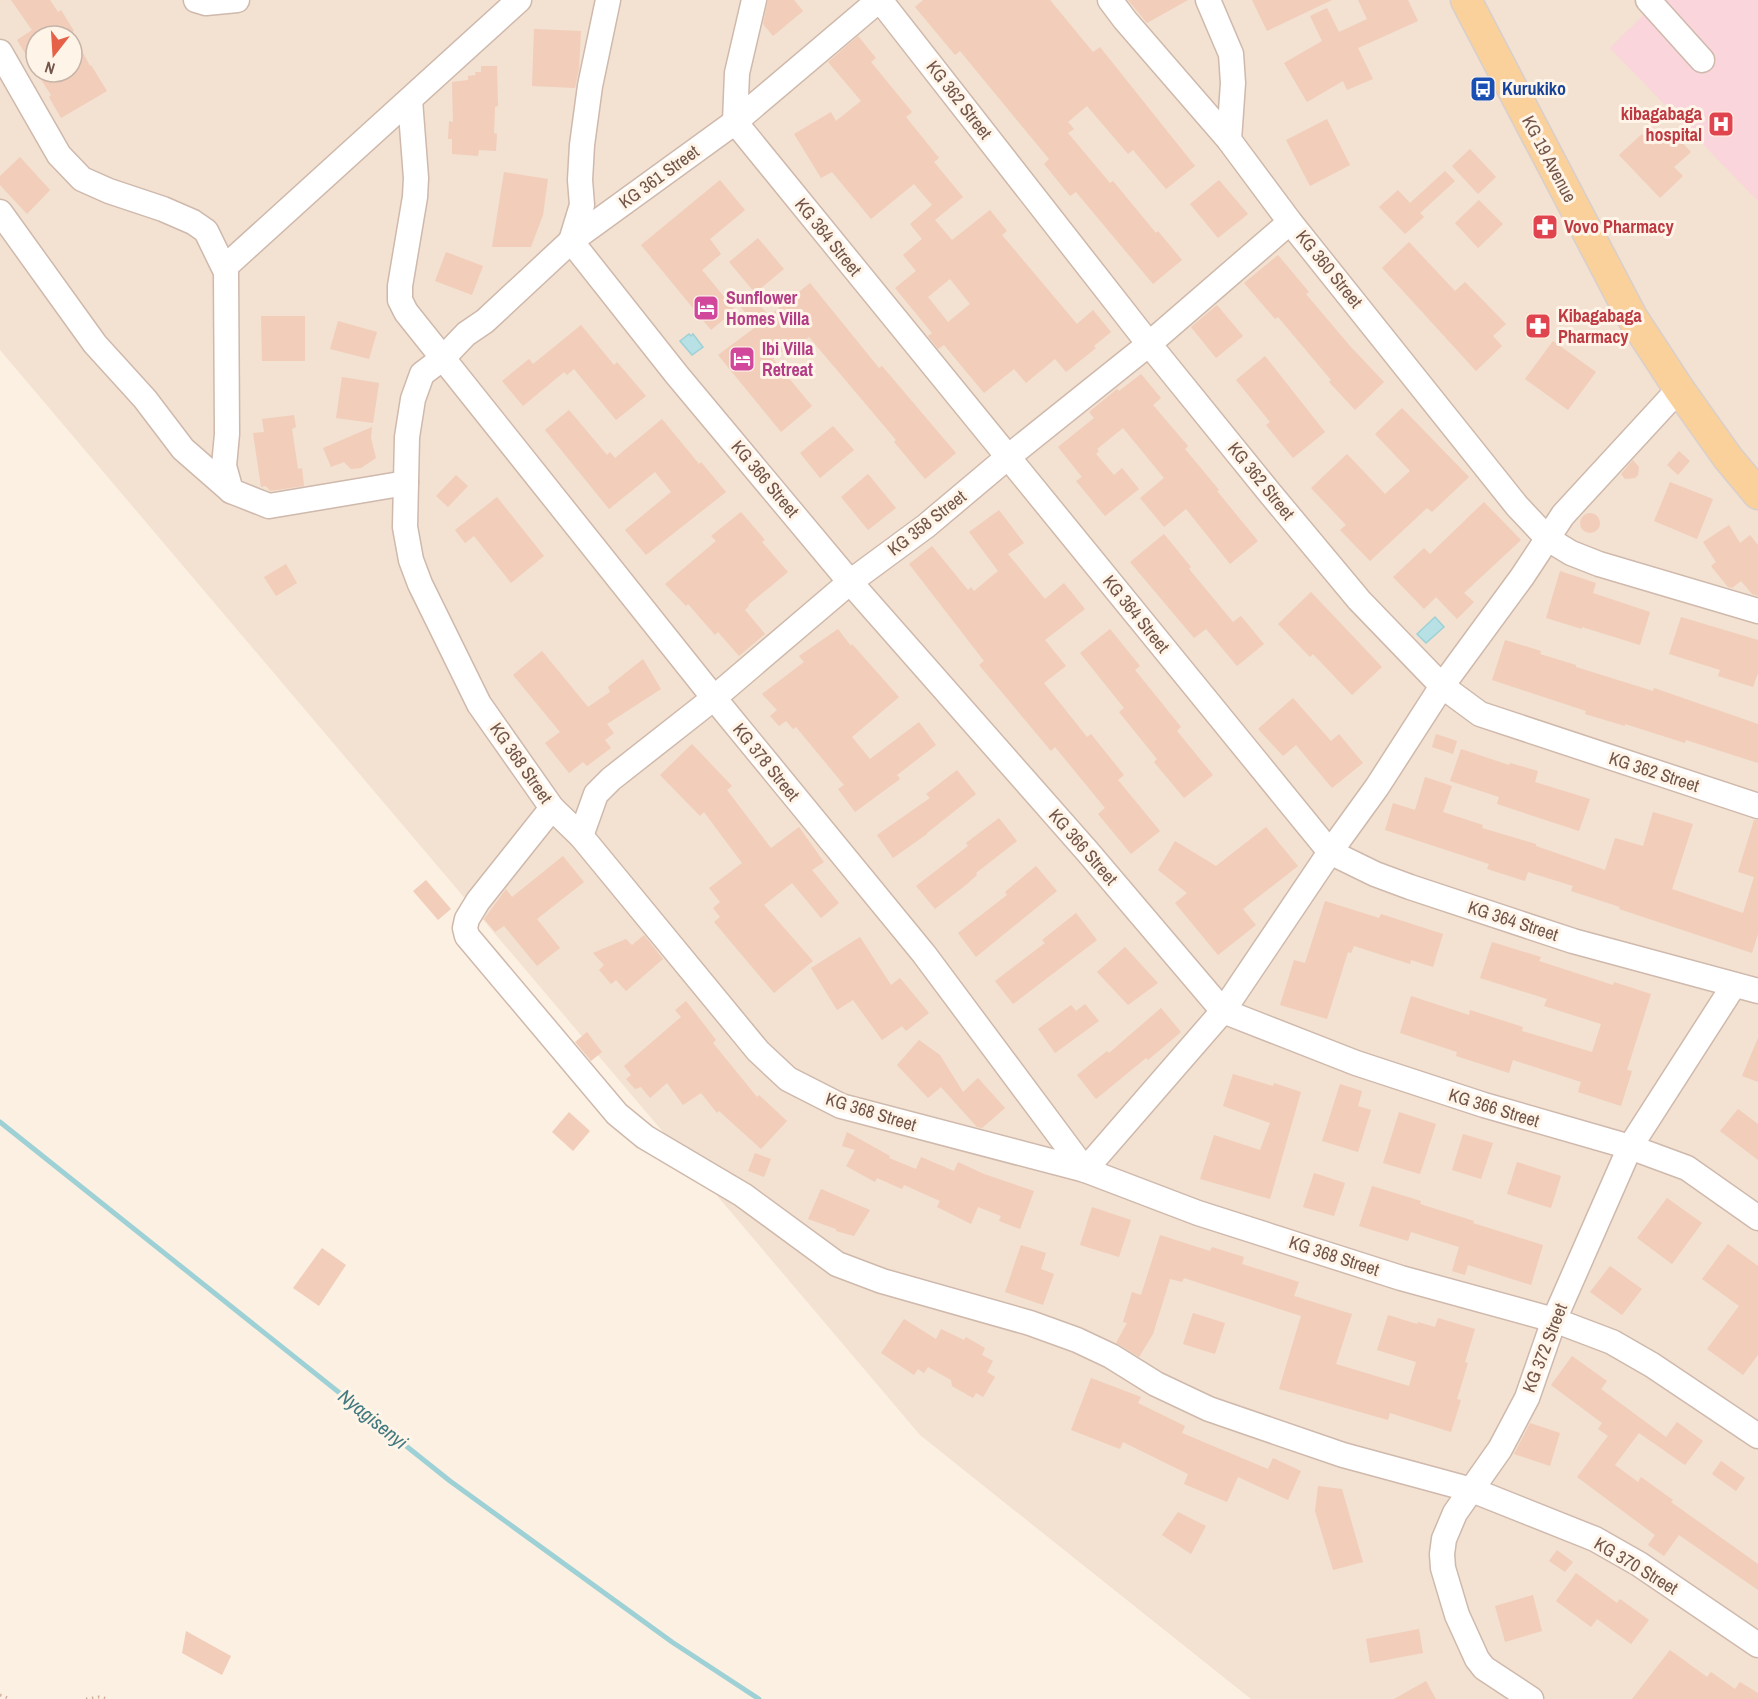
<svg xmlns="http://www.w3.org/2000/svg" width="1758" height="1699" font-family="'Archivo Narrow',sans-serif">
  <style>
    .residential { fill: #f3e1d1; fill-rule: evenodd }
    .medical { fill: #fad5dc }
    .water { fill: #b7e1e5; stroke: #9dd1d6; stroke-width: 1.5 }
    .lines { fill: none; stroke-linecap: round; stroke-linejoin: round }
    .stream { stroke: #9dd1d6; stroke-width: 5 }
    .building { fill: #f1cdba; fill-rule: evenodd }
    .minor-casing { stroke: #cfb9ac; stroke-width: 27 }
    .major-casing { stroke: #d8cfcc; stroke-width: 33 }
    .path { stroke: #d5b09d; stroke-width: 3; stroke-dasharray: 1.5 4.5; stroke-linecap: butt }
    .minor { stroke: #fff; stroke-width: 24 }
    .major { stroke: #fad19b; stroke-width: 30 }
    .labels { text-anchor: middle; stroke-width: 6; stroke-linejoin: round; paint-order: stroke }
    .transit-label { font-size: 18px; font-weight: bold; fill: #164399; stroke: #fff4e8; text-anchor: start }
    .street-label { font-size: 18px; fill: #735549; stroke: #fff4e8 }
    .health-label { font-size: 18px; font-weight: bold; fill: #be3a42; stroke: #fff4e8; text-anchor: start }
    .hotel-label { font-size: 18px; font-weight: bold; fill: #b23c85; stroke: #fff4e8; text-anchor: start }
    .water-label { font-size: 20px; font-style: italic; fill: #40797f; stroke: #fff4e8 }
  </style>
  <rect width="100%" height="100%" fill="#fcf0e2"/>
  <path class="residential" d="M0 0H1758V1699H1251L920 1435 0 350ZM36 36H72V72H36Z"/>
  <path class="medical" d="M1659 0H1758V201L1610 48Z"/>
  <g class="water">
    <path d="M689 334 691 336 693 334 703 347 692 355 680 341Z"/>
    <path d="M1435 617 1444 627 1426 643 1417 634Z"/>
  </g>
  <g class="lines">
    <path class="stream" d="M0 1122 450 1481 672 1642 759 1699"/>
  </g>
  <g class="building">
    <path d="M11 0H50L58 12 61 10 74 31 72 32 90 66 91 65 107 91 61 118 49 97 51 95 36 72H72V32L67 36H36V71L17 40 32 30Z"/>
    <path d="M768 0H794L803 11 773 36 763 24Z"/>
    <path d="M923 0H1050L1093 52 1100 47 1195 166 1166 189 1133 150 1128 154 1087 106 1068 122 1074 129 1068 133 1110 183 1113 181 1156 233 1158 231 1182 260 1153 284 1076 192 1070 196 1044 164 1049 159 960 51 955 55 915 7Z"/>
    <path d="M1128 0H1188L1147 23Z"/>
    <path d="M1252 0H1332L1267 31Z"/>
    <path d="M1358 0H1408L1418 21 1358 48 1373 79 1347 90 1343 81 1307 102 1284 63 1322 41 1310 16 1327 8 1339 32 1367 19Z"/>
    <path d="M534 29 581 31 579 69 575 88 532 86Z"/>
    <path d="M858 36 876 58 871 62 912 112 906 117 939 158 934 162 963 197 935 220 952 240 990 210 1007 231 1002 235 1077 324 1093 310 1111 332 1094 346 1096 348 1066 372 1055 359 1026 383 1014 369 984 393 944 345 938 349 928 336 932 333 895 288 916 271 903 255 922 239 910 224 932 205 914 184 871 219 832 172 821 178 794 134 831 112 836 121 861 101 828 62ZM950 279 970 304 948 322 928 297Z"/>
    <path d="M481 66H497L498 106 495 107 494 133 497 134 496 151 479 150 478 156 452 154V139H448L449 121 453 122 452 82 468 80V76L476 75 475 72H481Z"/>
    <path d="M1327 119 1350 165 1310 186 1286 140Z"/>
    <path d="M1670 130 1691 152 1674 167 1683 176 1660 198 1619 155 1642 134 1653 145Z"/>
    <path d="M1470 149 1496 177 1478 194 1452 166Z"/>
    <path d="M20 157 50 190 27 214 0 185V176Z"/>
    <path d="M1445 171 1455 181 1420 213 1424 217 1405 234 1379 207 1398 190 1410 203Z"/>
    <path d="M504 172 548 179 543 215 531 247H492Z"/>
    <path d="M720 180 745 210 710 239 721 254 702 270 735 310 711 330 641 245Z"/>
    <path d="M1219 180 1248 214 1218 238 1190 204Z"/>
    <path d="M1479 200 1503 224 1478 248 1455 223Z"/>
    <path d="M758 238 784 269 755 293 729 262Z"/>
    <path d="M1409 242 1455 291 1465 282 1506 324 1493 336 1502 346 1476 371 1382 268Z"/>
    <path d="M446 252 483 266 472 295 435 281Z"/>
    <path d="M1278 255 1309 292 1306 294 1350 346 1384 382 1355 410 1329 382 1331 380 1278 317 1275 319 1244 283Z"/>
    <path d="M810 283 879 368 882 366 956 453 925 479 894 442 896 440 809 337 798 345 795 341 773 359 812 406 781 432 718 355 757 326 737 303 749 292 769 316Z"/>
    <path d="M1217 305 1243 336 1216 358 1191 327Z"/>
    <path d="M261 316H305V361H262Z"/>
    <path d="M338 321 377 332 369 359 330 349Z"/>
    <path d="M581 325 614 365 617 362 646 396 616 420 574 369 567 375 564 372 523 406 502 381 529 359 533 364Z"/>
    <path d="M1553 341 1596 372 1568 410 1525 379Z"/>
    <path d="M1265 356 1325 432 1293 458 1266 425 1270 422 1236 380Z"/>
    <path d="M1141 374 1161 398 1153 405 1188 446 1185 449 1219 490 1217 491 1258 541 1230 564 1186 509 1164 527 1140 498 1164 478 1123 428 1097 449 1099 451 1096 454 1114 475 1122 468 1139 489 1105 516 1076 481 1082 477 1058 447 1094 418 1089 412 1117 389 1119 391Z"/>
    <path d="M342 377 379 383 373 423 336 418Z"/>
    <path d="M1402 408 1469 477 1432 512 1427 508 1370 561 1340 530 1346 525 1311 488 1347 454 1385 494 1410 471 1375 434Z"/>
    <path d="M569 410 607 455 610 452 615 458 662 419 699 464 701 462 726 492 646 555 625 530 671 492 655 472 609 509 545 430Z"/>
    <path d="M294 415 296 427 292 429 298 469 302 468 304 486 270 491 266 486 261 487 253 433 264 432 262 419Z"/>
    <path d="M833 426 854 450 820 478 800 453Z"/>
    <path d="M372 427 371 438 376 458 361 468 351 469 344 462 331 467 323 448Z"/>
    <path d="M1679 451 1690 461 1678 475 1667 465Z"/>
    <path d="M1633 460 1639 467 1638 475 1635 478 1625 479 1621 474Z"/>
    <path d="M868 474 896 508 868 530 841 497Z"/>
    <path d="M456 475 468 486 448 507 436 496Z"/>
    <path d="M1670 482 1713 499 1697 539 1654 521Z"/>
    <path d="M497 497 544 556 511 583 474 536 465 543 455 530Z"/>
    <path d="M1484 502 1521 540 1464 593 1474 602 1457 619 1436 597 1424 609 1393 577 1424 548 1430 554Z"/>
    <path d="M999 510 1024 543 1008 554 1045 599 1064 583 1085 609 1045 640 1066 666 1044 683 1087 737 1091 734 1124 775 1118 780 1160 831 1131 854 1098 814 1105 808 1055 747 1051 751 979 665 984 661 909 564 932 546 968 590 971 587 974 591 998 571 969 532Z"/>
    <path d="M741 512 765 540 762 542 788 572 748 605 749 606 745 610 765 634 739 656 718 632 715 635 688 604 686 606 665 584 716 541 711 536Z"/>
    <circle cx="1590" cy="523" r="10"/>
    <path d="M1729 525 1740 543 1750 535 1758 545V596L1752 594 1741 581 1732 588 1728 587 1711 566 1716 562 1703 542Z"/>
    <path d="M1164 534 1191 567 1189 569 1233 622 1241 616 1264 644 1237 666 1206 629 1194 638 1130 562Z"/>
    <path d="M286 564 297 583 276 596 264 577Z"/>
    <path d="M1560 571 1596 583 1593 593 1650 612 1640 645 1582 627V629L1546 618Z"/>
    <path d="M1311 592 1382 667 1352 695 1313 654 1310 657 1278 624Z"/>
    <path d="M1681 617 1758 640V673L1753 687 1718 676 1720 670 1669 654Z"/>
    <path d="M838 629 851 646 852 644 899 697 852 737 870 759 919 722 936 745 897 775 900 779 855 812 838 789 844 785 796 727 793 729 786 721 779 726 770 716 777 710 762 694 804 662 799 656Z"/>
    <path d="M1110 629 1140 666 1135 670 1181 727 1177 731 1213 775 1184 798 1154 762 1157 759 1119 712 1124 708 1080 653Z"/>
    <path d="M1505 640 1541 651 1540 654 1576 665V667L1653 691 1654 688 1758 724V763L1686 740 1685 743 1625 724V726L1585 714 1586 711 1492 680Z"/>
    <path d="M542 651 588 707 610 692 608 687 643 659 661 689 607 724 614 733 605 740 611 748 587 766 583 762 569 773 545 743 560 732 513 675Z"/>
    <path d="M1293 698 1331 741 1339 734 1363 763 1332 788 1296 745 1283 756 1258 729Z"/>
    <path d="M1436 734 1457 741 1453 754 1432 747Z"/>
    <path d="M692 744 732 786 727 790 771 848 799 827 824 862 812 870 839 903 821 918 792 883 764 905 813 961 774 993 714 922 720 917 713 908 720 902 709 888 742 863 704 812 700 816 660 775Z"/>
    <path d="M1461 749 1509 765 1510 763 1538 771 1535 782 1590 799 1579 831 1497 804 1499 797 1450 781Z"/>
    <path d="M957 770 976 794 927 833V834L893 858 877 835 930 798 926 794Z"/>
    <path d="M1425 777 1452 786 1443 812 1483 825 1482 828 1536 844V846L1605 870 1615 838 1643 846 1653 812 1693 824 1672 889 1743 913 1754 877 1738 872 1754 820H1758V934L1752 953 1619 909 1620 907 1571 891 1573 886 1528 872 1525 881 1487 869 1489 864 1385 830 1393 803 1415 810Z"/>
    <path d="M999 818 1017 841 976 873 977 875 967 884 935 909 916 886 968 846 966 843Z"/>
    <path d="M1266 827 1298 866 1243 909 1256 925 1218 955 1175 903 1187 893 1158 870 1175 841 1216 866Z"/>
    <path d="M563 856 584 882 537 919 560 948 537 966 504 926 495 932 484 919 506 889 512 897Z"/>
    <path d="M1036 866 1057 891 976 957 958 933 1007 895 1005 892Z"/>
    <path d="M426 880 451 909 438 920 413 891Z"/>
    <path d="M1325 901 1379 918 1381 914 1443 934 1433 967 1411 960 1410 964 1354 946 1351 953 1348 952 1327 1019 1280 1005 1294 960 1305 963Z"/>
    <path d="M1076 913 1097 940 1013 1004 995 981 1045 943 1042 940Z"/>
    <path d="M644 935 663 959 626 991 616 980 611 984 599 970 604 965 593 953 626 939 632 945Z"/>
    <path d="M860 937 891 985 900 978 929 1013 906 1031 902 1026 882 1040 853 1000 837 1010 811 968Z"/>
    <path d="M1492 942 1541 957 1539 961 1613 985 1614 982 1651 994 1627 1070 1632 1071 1621 1106 1578 1092 1581 1082 1513 1060 1509 1073 1456 1056 1457 1052 1400 1033 1411 996 1469 1015 1470 1010 1523 1027 1522 1031 1592 1052 1601 1024 1544 1006 1547 999 1480 978Z"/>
    <path d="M1125 947 1158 983 1128 1005 1097 972Z"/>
    <path d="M686 1001 716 1040 713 1043 757 1097 759 1095 787 1121 761 1149 719 1111 717 1113 701 1093 683 1105 667 1083 650 1098 641 1087 635 1089 626 1079 631 1075 624 1066 681 1017 675 1010Z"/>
    <path d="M1085 1004 1099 1021 1055 1053 1038 1029 1071 1005 1076 1011Z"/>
    <path d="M1161 1008 1181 1032 1148 1060 1146 1058 1096 1099 1077 1075 1107 1051 1109 1053Z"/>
    <path d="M587 1032 602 1052 591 1061 575 1042Z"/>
    <path d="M1758 1038V1082L1742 1076Z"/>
    <path d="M919 1040 940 1055 963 1092 978 1078 1005 1108 982 1128 977 1127 941 1087 928 1098 897 1065Z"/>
    <path d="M1233 1074 1273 1086 1274 1083 1301 1092 1270 1199 1200 1179 1214 1135 1260 1150 1270 1123 1223 1106Z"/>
    <path d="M1340 1084 1362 1091 1358 1106 1371 1110 1358 1152 1322 1141Z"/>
    <path d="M1738 1109 1758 1124V1160L1720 1131Z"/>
    <path d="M569 1112 590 1131 573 1151 552 1132Z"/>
    <path d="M1399 1112 1436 1124 1420 1174 1383 1163Z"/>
    <path d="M847 1132 890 1156 889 1158 916 1169 921 1157 954 1171 958 1162 984 1174 1034 1191 1020 1229 999 1221 1001 1216 978 1207 971 1224 937 1207 940 1201 904 1185 902 1189 877 1178 875 1182 846 1166 855 1150 842 1146Z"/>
    <path d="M1463 1134 1493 1143 1481 1179 1452 1170Z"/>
    <path d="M755 1153 771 1159 764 1177 748 1171Z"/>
    <path d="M1517 1162 1561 1176 1551 1208 1507 1194Z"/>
    <path d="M1314 1173 1345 1183 1334 1216 1303 1207Z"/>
    <path d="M1372 1186 1421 1201 1420 1204 1474 1221 1473 1223 1543 1245 1531 1285 1468 1265 1465 1275 1452 1271 1459 1247 1411 1232 1408 1241 1359 1226Z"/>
    <path d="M821 1189 870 1210 854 1236 836 1231V1229L808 1219Z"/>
    <path d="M1667 1198 1702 1223 1672 1264 1637 1238Z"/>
    <path d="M1092 1207 1131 1220 1119 1257 1080 1245Z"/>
    <path d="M1160 1235 1210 1251 1212 1247 1244 1257 1242 1264 1299 1282 1294 1296 1352 1314 1336 1364 1409 1386 1416 1362 1377 1350 1388 1315 1417 1324 1418 1322 1435 1327 1438 1318 1475 1329 1465 1362 1468 1363 1457 1399 1461 1400 1451 1432 1390 1413 1388 1420 1279 1389 1301 1316 1184 1278 1182 1282 1170 1279 1153 1334 1139 1357 1116 1343 1127 1323 1123 1322 1132 1292 1141 1295Z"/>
    <path d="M1728 1244 1758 1266V1355L1743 1375 1707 1349 1739 1306 1702 1279Z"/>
    <path d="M1021 1245 1046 1253 1041 1269 1054 1274 1043 1305 1005 1292Z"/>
    <path d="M322 1248 346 1265 319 1306 293 1288Z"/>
    <path d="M1610 1266 1642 1289 1622 1315 1590 1292Z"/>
    <path d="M1193 1313 1225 1323 1215 1354 1183 1344Z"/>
    <path d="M904 1319 936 1339 941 1329 964 1340 966 1337 985 1348 982 1355 993 1361 987 1372 995 1377 983 1397 976 1393 973 1398 952 1386 951 1380 928 1367 924 1373 918 1369 914 1375 881 1353Z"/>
    <path d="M1572 1356 1607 1381 1601 1389 1666 1437 1677 1422 1703 1441 1685 1465 1639 1433 1615 1465 1638 1482 1641 1477 1673 1500 1671 1502 1758 1564V1590L1679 1535 1664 1556 1648 1545 1655 1535 1577 1477 1608 1436 1598 1429 1602 1423 1551 1385Z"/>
    <path d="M1091 1378 1141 1397 1138 1403 1185 1426 1182 1433 1268 1469 1273 1458 1301 1471 1288 1500 1238 1477 1227 1502 1184 1484 1188 1474 1123 1442 1120 1449 1071 1430Z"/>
    <path d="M1530 1423 1560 1433 1550 1466 1514 1454Z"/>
    <path d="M1721 1461 1745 1478 1736 1491 1712 1474Z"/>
    <path d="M1318 1486 1342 1489 1363 1562 1333 1570 1315 1511Z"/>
    <path d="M1178 1512 1206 1526 1191 1554 1162 1535Z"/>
    <path d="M1557 1550 1573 1562 1565 1572 1549 1561Z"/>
    <path d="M1576 1573 1617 1603 1620 1599 1649 1620 1631 1644 1597 1619 1591 1627 1556 1601Z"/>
    <path d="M1533 1595 1542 1631 1505 1642 1495 1606Z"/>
    <path d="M1419 1629 1423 1653 1370 1663 1366 1639Z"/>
    <path d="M186 1631 231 1656 222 1675 182 1653Z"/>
    <path d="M1670 1650 1707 1677 1711 1672 1735 1689 1740 1682 1758 1693V1699H1632Z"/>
    <path d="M1426 1681 1436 1699H1394Z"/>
  </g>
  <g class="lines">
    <g class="minor-casing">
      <g id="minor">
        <path d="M196 0 206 3 237 0"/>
        <path d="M608 0 590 86 582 145 580 180 582 205 571 241 677 375 850 582 1087 851 1223 1011 1356 1063 1484 1105 1630 1147 1687 1168 1758 1218"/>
        <path d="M754 0 737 73 735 122 1330 852 1375 874 1410 887 1573 941 1758 991"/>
        <path d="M879 0 735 122 571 241 485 321 466 334 443 358 422 374 413 399 407 437 405 527 411 560 420 584 479 704 552 808 581 836 758 1051 788 1079 841 1106 1085 1170 1198 1213 1401 1278 1554 1320 1612 1342 1652 1365 1758 1436"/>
        <path d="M880 0 1149 344 1269 492 1359 600 1442 686 1480 714 1758 806"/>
        <path d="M1110 0 1125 20 1229 140 1290 222 1517 506 1548 539 1571 553 1599 564 1758 611"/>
        <path d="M1208 0 1231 54 1233 83 1229 140"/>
        <path d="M1648 0 1702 60"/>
        <path d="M0 52 59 155 82 179 109 191 163 209 193 222 206 231 226 272 227 434 224 466 231 491 269 506 406 483"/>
        <path d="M410 100 416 178 415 197 400 286V300L406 312 714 698 924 954 1085 1170 1223 1011 1330 852 1377 787 1442 686 1522 577 1563 515 1679 389"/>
        <path d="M0 212 95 344 145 399 183 449 231 491"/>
        <path d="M225 267 519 0"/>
        <path d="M552 808 478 901 467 919 465 928 467 936 617 1114 645 1137 743 1195 837 1264 882 1281 1030 1323 1077 1340 1111 1356 1156 1384 1209 1409 1343 1455 1472 1490 1595 1539 1639 1564 1758 1645"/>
        <path d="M581 836 596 794 611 779 714 698 850 582 926 526 1008 457 1149 344 1290 222"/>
        <path d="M1531 1699 1484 1668 1477 1659 1457 1615 1443 1568 1442 1554 1444 1539 1455 1513 1500 1449 1527 1398 1554 1320 1630 1147 1734 985"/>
      </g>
    </g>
    <g class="major-casing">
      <path id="major" d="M1466 0 1632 317 1679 389 1728 458 1758 494"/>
    </g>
    <g class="path">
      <path d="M0 1695 11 1699"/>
      <path d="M86 1699 99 1697 109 1699"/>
    </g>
    <use href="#minor" class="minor"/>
    <use href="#major" class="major"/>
  </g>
  <defs>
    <g id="bus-square" transform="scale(1.35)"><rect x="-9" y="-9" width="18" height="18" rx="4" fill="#1a4fb4" stroke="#fff4e8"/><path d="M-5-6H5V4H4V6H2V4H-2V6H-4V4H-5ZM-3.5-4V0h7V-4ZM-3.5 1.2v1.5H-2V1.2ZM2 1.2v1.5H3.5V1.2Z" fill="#fff"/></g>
    <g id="hospital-square" transform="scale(1.35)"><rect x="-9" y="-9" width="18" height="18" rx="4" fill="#e0444e" stroke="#fff4e8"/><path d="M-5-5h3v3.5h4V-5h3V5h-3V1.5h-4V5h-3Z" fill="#fff"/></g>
    <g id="pharmacy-square" transform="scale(1.35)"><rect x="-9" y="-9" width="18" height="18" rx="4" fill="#e0444e" stroke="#fff4e8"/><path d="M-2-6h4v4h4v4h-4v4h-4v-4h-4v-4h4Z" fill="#fff"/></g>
    <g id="hotel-square" transform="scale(1.35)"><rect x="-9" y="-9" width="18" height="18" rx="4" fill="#d1479c" stroke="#fff4e8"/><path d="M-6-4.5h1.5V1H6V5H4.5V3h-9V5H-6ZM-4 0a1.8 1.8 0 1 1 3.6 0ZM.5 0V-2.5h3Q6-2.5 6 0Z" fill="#fff"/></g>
  </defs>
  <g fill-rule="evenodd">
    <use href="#bus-square" x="1483" y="89"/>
    <use href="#hospital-square" x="1721" y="124"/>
    <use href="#pharmacy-square" x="1545" y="227"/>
    <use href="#hotel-square" x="706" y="308"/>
    <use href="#pharmacy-square" x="1538" y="326"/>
    <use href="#hotel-square" x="742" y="359"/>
  </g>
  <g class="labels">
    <g class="transit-label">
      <text x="1502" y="95">Kurukiko</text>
    </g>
    <g class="street-label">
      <text transform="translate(959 100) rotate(52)" y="6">KG 362 Street</text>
      <text transform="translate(1549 159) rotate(62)" y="6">KG 19 Avenue</text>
      <text transform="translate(659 177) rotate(-36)" y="6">KG 361 Street</text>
      <text transform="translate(828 237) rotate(51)" y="6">KG 364 Street</text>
      <text transform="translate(1329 269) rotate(51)" y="6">KG 360 Street</text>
      <text transform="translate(765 479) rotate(50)" y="6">KG 366 Street</text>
      <text transform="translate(1261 481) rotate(51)" y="6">KG 362 Street</text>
      <text transform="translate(927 523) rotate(-38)" y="6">KG 358 Street</text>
      <text transform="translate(1136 614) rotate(51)" y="6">KG 364 Street</text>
      <text transform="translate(766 762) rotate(51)" y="6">KG 378 Street</text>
      <text transform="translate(521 763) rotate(55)" y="6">KG 368 Street</text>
      <text transform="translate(1654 772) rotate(18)" y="6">KG 362 Street</text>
      <text transform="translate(1083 847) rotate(49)" y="6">KG 366 Street</text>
      <text transform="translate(1513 921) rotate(18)" y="6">KG 364 Street</text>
      <text transform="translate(1494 1108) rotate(17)" y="6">KG 366 Street</text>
      <text transform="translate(871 1112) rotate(17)" y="6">KG 368 Street</text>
      <text transform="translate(1334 1256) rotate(18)" y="6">KG 368 Street</text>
      <text transform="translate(1545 1348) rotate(-69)" y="6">KG 372 Street</text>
      <text transform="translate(1636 1566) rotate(31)" y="6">KG 370 Street</text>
    </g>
    <g class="health-label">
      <text x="1702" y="120" text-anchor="end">kibagabaga<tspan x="1702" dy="21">hospital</tspan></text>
      <text x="1564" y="233">Vovo Pharmacy</text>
      <text x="1558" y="322">Kibagabaga<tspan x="1558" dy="21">Pharmacy</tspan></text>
    </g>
    <g class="hotel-label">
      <text x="726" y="304">Sunflower<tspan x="726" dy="21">Homes Villa</tspan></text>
      <text x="762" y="355">Ibi Villa<tspan x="762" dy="21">Retreat</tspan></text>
    </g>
    <g class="water-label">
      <text transform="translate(373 1419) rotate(39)" y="7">Nyagisenyi</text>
    </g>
  </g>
  <g transform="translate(54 54) rotate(197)"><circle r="28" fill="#fff4e8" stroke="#c7b4a8" stroke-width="1.5"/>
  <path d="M0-4.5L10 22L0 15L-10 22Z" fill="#e56148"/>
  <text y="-9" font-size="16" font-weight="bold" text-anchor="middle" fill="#735549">N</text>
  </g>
</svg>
